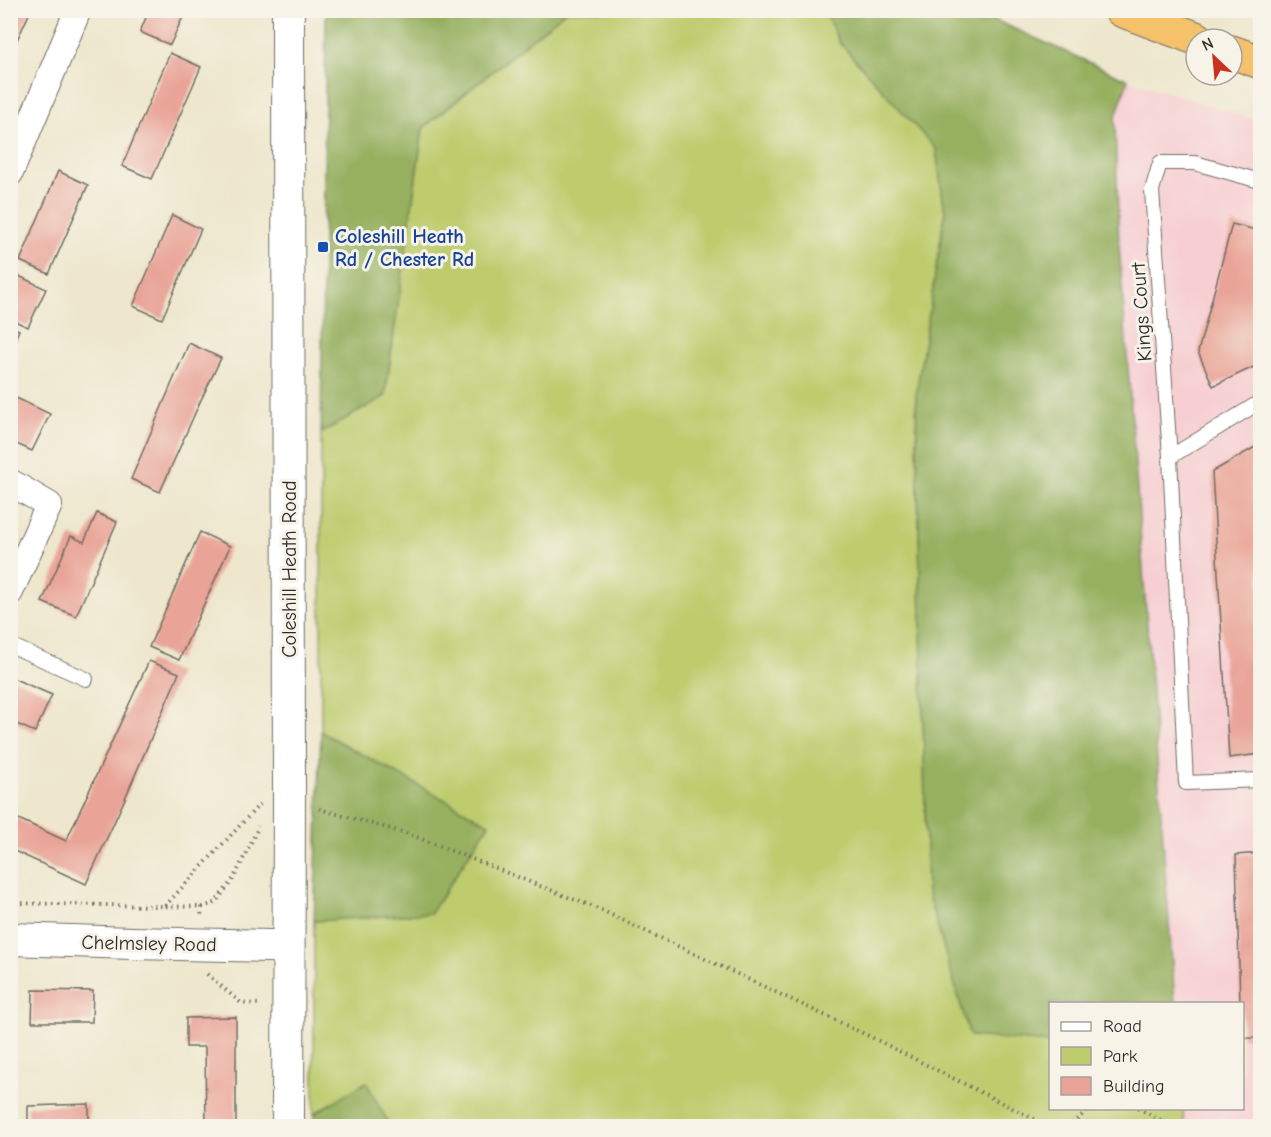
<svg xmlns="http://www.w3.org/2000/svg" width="1271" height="1137" font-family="'Comic Neue',sans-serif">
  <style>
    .built { fill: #f7cfd3 }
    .green { fill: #becc6e; stroke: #747c4c; stroke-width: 1.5 }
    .forest { fill: #96b061; stroke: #606e46; stroke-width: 1.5 }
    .building { fill: #e9a497 }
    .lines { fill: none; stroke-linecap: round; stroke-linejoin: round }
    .service-casing { stroke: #6f6d64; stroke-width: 16 }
    .minor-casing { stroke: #6f6d64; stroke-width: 28 }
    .tertiary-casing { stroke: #6f6d64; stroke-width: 34 }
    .trunk-casing { stroke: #6f6d64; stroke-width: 35 }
    .path { stroke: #6f6d64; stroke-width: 4; stroke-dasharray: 1.5 4.5; stroke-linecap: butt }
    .service { stroke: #fff; stroke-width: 14 }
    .minor { stroke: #fff; stroke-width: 26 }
    .tertiary { stroke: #fff; stroke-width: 32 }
    .trunk { stroke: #f5c16b; stroke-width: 33 }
    .transit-dot { fill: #1a4fb4; stroke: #f7f3e8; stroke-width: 2 }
    .labels { text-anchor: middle; stroke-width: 6; stroke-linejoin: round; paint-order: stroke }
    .transit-label { font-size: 20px; font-weight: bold; fill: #164399; stroke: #f7f3e8; text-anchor: start }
    .street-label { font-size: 20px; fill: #2b2b2b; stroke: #f7f3e8 }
  </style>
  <rect width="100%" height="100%" fill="#f7f3e8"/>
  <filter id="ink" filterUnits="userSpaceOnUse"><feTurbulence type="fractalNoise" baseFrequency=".0167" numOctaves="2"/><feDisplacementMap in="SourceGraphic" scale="12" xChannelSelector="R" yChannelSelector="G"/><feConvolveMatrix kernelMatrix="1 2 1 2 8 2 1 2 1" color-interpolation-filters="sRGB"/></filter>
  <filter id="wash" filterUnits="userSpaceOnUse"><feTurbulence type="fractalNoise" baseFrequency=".008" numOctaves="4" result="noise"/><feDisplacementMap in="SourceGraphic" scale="24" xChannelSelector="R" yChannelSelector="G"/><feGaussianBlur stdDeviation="1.35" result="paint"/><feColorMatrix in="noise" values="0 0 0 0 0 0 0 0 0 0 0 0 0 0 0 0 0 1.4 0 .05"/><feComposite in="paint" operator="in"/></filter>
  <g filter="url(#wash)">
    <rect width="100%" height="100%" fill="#eee7cd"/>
    <path class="built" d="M1128 80 1260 121V1126H1184L1183 1109 1242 1108V1004L1175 1003 1119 245 1115 119Z"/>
    <path class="green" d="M566 11H824L840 43 936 148 945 213 916 396 927 892 970 1035 1050 1043V1108L1183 1109 1184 1126H390L366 1083 314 1114V921L431 913 489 824 321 732V433L385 396 423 128Z"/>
    <g class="forest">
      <path d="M326 11H566L423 128 385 396 321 433Z"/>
      <path d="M824 11H975L1128 80 1115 119 1119 245 1175 1003 1050 1004V1043L970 1036 927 892 916 395 945 213 936 149 840 43Z"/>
      <path d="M321 732 489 824 431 913 314 921Z"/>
      <path d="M366 1082 390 1126H314V1114Z"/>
    </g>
    <g id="blocks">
      <g class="building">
        <path d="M10 10H26L30 12 10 55Z"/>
        <path d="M149 10H186L170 45 140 32Z"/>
        <path d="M170 53 201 67 152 179 122 166Z"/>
        <path d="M58 171 88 185 49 274 20 261Z"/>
        <path d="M172 215 201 229 162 319 133 306Z"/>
        <path d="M1232 224 1260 231V364L1213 386 1198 352Z"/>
        <path d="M15 274 46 289 28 327 10 319V284Z"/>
        <path d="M10 327 19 330 13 345 10 344Z"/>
        <path d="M189 343 221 358 200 402 160 492 131 479Z"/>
        <path d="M10 395 50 414 32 451 10 441Z"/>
        <path d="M1260 444V754L1229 758 1212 472Z"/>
        <path d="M97 513 117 522 76 616 42 602 71 536 84 542Z"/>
        <path d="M200 532 230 546 179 660 149 647Z"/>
        <path d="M149 661 179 673 123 803 86 884 10 849V815L66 841Z"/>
        <path d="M10 677 52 695 35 732 10 721Z"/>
        <path d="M1260 853V1038H1242V1004H1240L1236 855Z"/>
        <path d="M33 990 93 991 92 1022H32Z"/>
        <path d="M236 1017V1126H206L205 1047H186V1018Z"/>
        <path d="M89 1104V1126H28V1106Z"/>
      </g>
    </g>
  </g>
  <g filter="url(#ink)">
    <use href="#blocks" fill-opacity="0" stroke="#6f6d64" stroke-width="1.5"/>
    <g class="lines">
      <g class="service-casing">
        <g id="service">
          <path d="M1260 181 1195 163H1160L1152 190 1170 457 1260 402"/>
          <path d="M1170 457 1186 783 1260 780"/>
          <path d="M10 645 86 679"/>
        </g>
      </g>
      <g class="minor-casing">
        <g id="minor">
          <path d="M10 173 78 10"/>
          <path d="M10 482 49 505 10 592"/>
        </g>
      </g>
      <g class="tertiary-casing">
        <g id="tertiary">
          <path d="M288 10 289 801 288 1126"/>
          <path d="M10 939 132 943 269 946 288 947"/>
        </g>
      </g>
      <g class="trunk-casing">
        <g id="trunk">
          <path d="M1121 10 1198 39"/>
          <path d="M1232 52 1260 62"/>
        </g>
      </g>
      <g class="path">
        <path d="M319 809 409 834 601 910 871 1037 1048 1126"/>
        <path d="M10 903 202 907 201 916"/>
        <path d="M165 906 260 804"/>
        <path d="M202 907 215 903 234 878 257 830 258 826"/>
        <path d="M207 974 241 1003 261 1004"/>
        <path d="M1138 1108 1172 1126"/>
        <path d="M1061 1126H1070L1090 1108"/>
      </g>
      <use href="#service" class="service"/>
      <use href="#minor" class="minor"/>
      <use href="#tertiary" class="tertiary"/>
      <use href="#trunk" class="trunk"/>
    </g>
  </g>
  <rect class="transit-dot" x="317" y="241" width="12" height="12" rx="3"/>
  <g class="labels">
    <g class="transit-label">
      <text x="335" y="243">Coleshill Heath<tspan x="335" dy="23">Rd / Chester Rd</tspan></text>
    </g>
    <g class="street-label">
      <text transform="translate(1141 312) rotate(-94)" y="7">Kings Court</text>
      <text transform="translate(289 569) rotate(-90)" y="7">Coleshill Heath Road</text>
      <text transform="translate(149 943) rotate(1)" y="7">Chelmsley Road</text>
    </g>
  </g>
  <rect width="1271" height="1137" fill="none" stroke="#f7f3e8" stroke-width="36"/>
  <rect x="1049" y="1002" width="195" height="108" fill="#f7f3e8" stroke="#a5a39c" stroke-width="1.5"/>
  <rect x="1061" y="1022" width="30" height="9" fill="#ffffff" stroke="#a5a39c" stroke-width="1.5"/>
  <text x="1103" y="1032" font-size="18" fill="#2b2b2b">Road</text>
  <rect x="1061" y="1047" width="30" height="18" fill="#becc6e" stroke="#a5a39c" stroke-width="1.5"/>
  <text x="1103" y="1062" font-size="18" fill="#2b2b2b">Park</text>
  <rect x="1061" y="1077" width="30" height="18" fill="#e9a497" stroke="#a5a39c" stroke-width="1.5"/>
  <text x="1103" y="1092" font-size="18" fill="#2b2b2b">Building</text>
  <g transform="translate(1214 57) rotate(334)"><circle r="28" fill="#f7f3e8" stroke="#a5a39c" stroke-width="1.5"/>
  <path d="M0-4.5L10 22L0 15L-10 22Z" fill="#c8321e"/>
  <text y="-9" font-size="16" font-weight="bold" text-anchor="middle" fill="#2b2b2b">N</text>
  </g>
</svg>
